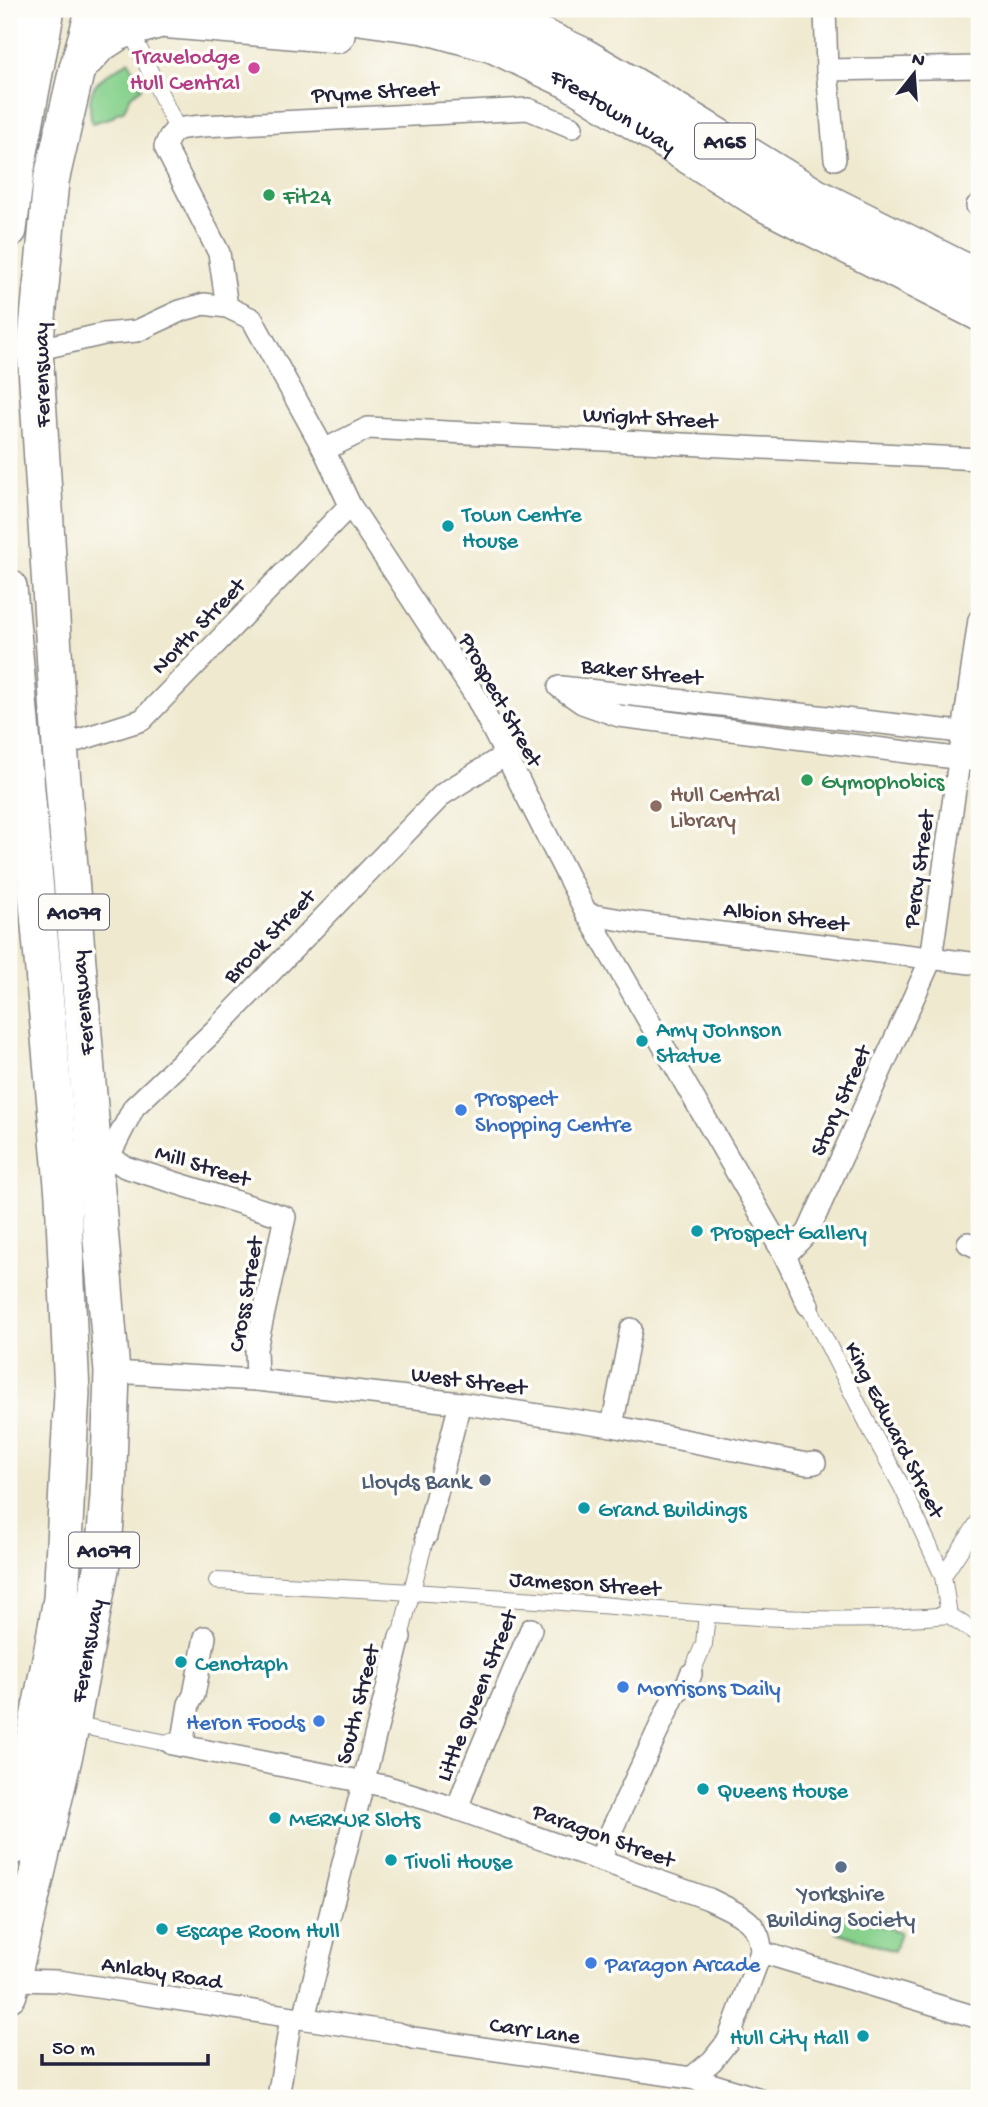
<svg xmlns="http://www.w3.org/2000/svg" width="988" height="2107" font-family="'Gochi Hand',sans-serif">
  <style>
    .green { fill: #87d18d; stroke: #547a64; stroke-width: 2 }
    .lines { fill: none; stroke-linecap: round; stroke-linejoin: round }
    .pedestrian-casing { stroke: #888685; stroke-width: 18 }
    .minor-casing { stroke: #888685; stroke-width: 24 }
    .tertiary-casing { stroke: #888685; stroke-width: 29 }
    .trunk-casing { stroke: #888685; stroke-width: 38 }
    .pedestrian { stroke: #fff; stroke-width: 16 }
    .minor { stroke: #fff; stroke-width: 21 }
    .tertiary { stroke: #fff; stroke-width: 26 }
    .trunk { stroke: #fff; stroke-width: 35 }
    .hotel-dot { fill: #d1479c; stroke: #fdfcf7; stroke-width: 2.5 }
    .leisure-dot { fill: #2e9e5b; stroke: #fdfcf7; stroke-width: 2.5 }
    .culture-dot { fill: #0f9aa8; stroke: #fdfcf7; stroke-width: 2.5 }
    .education-dot { fill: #8d6e63; stroke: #fdfcf7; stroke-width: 2.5 }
    .shop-dot { fill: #3f7fe0; stroke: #fdfcf7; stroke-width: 2.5 }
    .service-dot { fill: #5c6f8a; stroke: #fdfcf7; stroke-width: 2.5 }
    .labels { text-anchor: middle; stroke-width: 7; stroke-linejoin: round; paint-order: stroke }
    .shield { fill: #fdfcf7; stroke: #646373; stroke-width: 2 }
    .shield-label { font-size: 21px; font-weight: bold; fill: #22223b }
    .hotel-label { font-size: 23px; fill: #b23c85; stroke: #fdfcf7; text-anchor: end }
    .street-label { font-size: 23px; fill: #22223b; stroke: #fdfcf7 }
    .leisure-label { font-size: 23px; fill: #27864d; stroke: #fdfcf7; text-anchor: start }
    .culture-label { font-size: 23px; fill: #0d838f; stroke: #fdfcf7; text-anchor: start }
    .education-label { font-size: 23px; fill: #785e54; stroke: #fdfcf7; text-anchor: start }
    .shop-label { font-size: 23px; fill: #366cbe; stroke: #fdfcf7; text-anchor: start }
    .service-label { font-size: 23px; fill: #4e5e75; stroke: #fdfcf7; text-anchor: end }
  </style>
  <rect width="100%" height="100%" fill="#fdfcf7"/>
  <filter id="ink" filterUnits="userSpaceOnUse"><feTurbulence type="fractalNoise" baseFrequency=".0143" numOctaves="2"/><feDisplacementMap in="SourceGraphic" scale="14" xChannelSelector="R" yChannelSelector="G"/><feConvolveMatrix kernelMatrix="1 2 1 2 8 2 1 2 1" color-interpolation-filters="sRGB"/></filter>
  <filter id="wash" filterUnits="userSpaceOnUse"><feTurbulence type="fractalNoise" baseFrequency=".00686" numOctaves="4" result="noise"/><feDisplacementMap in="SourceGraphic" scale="28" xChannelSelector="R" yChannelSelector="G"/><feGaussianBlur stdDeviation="1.57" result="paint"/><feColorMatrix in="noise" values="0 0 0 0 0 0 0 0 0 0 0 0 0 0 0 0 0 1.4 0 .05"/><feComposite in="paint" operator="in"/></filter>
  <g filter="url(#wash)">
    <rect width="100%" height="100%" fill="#efe9cf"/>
    <g class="green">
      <path d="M129 61 142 88 131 96 123 111 117 112 113 117 92 123C84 83 99 80 129 61Z"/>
      <path d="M843 1914 900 1932 894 1951 837 1932Z"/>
    </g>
  </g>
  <g filter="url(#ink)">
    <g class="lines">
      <g class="pedestrian-casing">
        <g id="pedestrian">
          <path d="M130 29 177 129"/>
          <path d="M808 1305 872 1432 902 1487 943 1576 949 1615"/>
          <path d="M943 1576 979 1521"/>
          <path d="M217 1581C332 1588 447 1593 562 1602 691 1612 820 1627 949 1615"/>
          <path d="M949 1615 979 1635"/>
          <path d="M400 1637 426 1536"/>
          <path d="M691 1674 704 1644 707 1614"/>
          <path d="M72 1724 172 1744"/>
        </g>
      </g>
      <g class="minor-casing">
        <g id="minor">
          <path d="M825 9 827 70 835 159"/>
          <path d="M827 70 979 67"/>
          <path d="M977 206H979"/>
          <path d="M227 307 219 253 165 147C172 125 183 128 203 126L528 109 572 127"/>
          <path d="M35 350 104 334 137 331 180 311 204 304 227 307 252 319 324 450 350 505 475 695 587 914 785 1256 808 1305"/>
          <path d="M324 450 368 428 979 459"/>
          <path d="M559 687 582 703 619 716 979 761"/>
          <path d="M561 687 979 734"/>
          <path d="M60 746 142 720 350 505"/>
          <path d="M587 914 639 923 979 964"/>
          <path d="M109 1156 125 1167 285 1217 256 1349 257 1380"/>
          <path d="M98 1174 109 1156 134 1107 214 1031 443 794 505 755"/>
          <path d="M968 1243 979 1248"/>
          <path d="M785 1256 808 1232 931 959 979 620"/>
          <path d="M112 1372 257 1380 460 1403 612 1426 807 1464 815 1463"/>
          <path d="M612 1426 631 1329"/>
          <path d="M426 1536 460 1403"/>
          <path d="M172 1744 385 1786 457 1809 709 1899C734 1912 761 1919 761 1952L728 2041 712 2061 691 2078"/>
          <path d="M182 1746 189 1704 194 1695 205 1637"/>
          <path d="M457 1809 468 1779 531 1629"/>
          <path d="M601 1861 607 1840 676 1692 687 1684 691 1674"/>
          <path d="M761 1952 979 2018"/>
          <path d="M12 1980 58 1981 339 2024 397 2033 413 2038 691 2078 757 2098"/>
          <path d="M304 2018 400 1637"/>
          <path d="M278 2098 291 2017"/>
        </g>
      </g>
      <g class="tertiary-casing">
        <path id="tertiary" d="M18 135 12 99 20 49 23 9"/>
      </g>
      <g class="trunk-casing">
        <g id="trunk">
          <path id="s1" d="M302 9 424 26 493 45 569 81 765 204 979 313"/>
          <path d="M469 9 511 22 580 54 657 99 815 196 979 278"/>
          <path d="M77 69 99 45 119 32 161 20 337 35"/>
          <path d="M9 230 16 173 47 9"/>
          <path d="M9 587 63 1196 72 1393 61 1599 51 1654 27 1772 9 1849"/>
          <path id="s2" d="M9 1994 72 1724 103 1558 108 1496 112 1372 60 746 35 350 51 181 77 69 94 9"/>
        </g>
      </g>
      <use href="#pedestrian" class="pedestrian"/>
      <use href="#minor" class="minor"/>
      <use href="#tertiary" class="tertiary"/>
      <use href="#trunk" class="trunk"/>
    </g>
  </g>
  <circle class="hotel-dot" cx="254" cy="68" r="7"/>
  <g class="leisure-dot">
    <circle cx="269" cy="195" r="7"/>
    <circle cx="807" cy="780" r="7"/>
  </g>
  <g class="culture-dot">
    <circle cx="448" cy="526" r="7"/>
    <circle cx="642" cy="1041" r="7"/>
    <circle cx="697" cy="1231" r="7"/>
    <circle cx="584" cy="1508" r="7"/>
    <circle cx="181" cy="1662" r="7"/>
    <circle cx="703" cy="1789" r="7"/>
    <circle cx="275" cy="1818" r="7"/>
    <circle cx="391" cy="1860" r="7"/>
    <circle cx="162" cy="1929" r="7"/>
    <circle cx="863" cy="2036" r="7"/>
  </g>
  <circle class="education-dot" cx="656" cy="806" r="7"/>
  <g class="shop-dot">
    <circle cx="461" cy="1110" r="7"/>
    <circle cx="623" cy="1687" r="7"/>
    <circle cx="319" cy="1721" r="7"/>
    <circle cx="591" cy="1963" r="7"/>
  </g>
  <g class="service-dot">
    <circle cx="485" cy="1480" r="7"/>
    <circle cx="841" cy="1867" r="7"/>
  </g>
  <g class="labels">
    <g class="shield">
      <rect x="695" y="123.5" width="60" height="35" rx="5"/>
      <rect x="39" y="894.5" width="70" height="35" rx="5"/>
      <rect x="69" y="1532.5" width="70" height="35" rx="5"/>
    </g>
    <g class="shield-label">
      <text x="725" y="148">A165</text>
      <text x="74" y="919">A1079</text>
      <text x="104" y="1557">A1079</text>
    </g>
    <g class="hotel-label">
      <text x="240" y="63">Travelodge<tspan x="240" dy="26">Hull Central</tspan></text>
    </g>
    <g class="street-label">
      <text transform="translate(375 90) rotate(-3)" y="8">Pryme Street</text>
      <text dy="8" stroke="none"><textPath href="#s1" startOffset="332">Freetown Way</textPath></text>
      <text transform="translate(40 375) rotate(-91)" y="8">Ferensway</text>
      <text transform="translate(650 416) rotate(3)" y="8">Wright Street</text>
      <text transform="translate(197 625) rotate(-46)" y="8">North Street</text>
      <text transform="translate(642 670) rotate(6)" y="8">Baker Street</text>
      <text transform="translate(502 699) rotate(61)" y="8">Prospect Street</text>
      <text transform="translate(917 869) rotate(-82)" y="8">Percy Street</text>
      <text transform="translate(786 915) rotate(7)" y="8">Albion Street</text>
      <text transform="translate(268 935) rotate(-46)" y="8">Brook Street</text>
      <text transform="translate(81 1003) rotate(-95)" y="8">Ferensway</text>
      <text transform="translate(839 1100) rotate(-66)" y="8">Story Street</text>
      <text transform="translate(203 1164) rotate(17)" y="8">Mill Street</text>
      <text transform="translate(244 1294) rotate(-80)" y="8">Cross Street</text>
      <text transform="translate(469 1379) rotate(7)" y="8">West Street</text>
      <text transform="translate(896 1429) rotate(63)" y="8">King Edward Street</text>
      <text transform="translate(585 1582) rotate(4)" y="8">Jameson Street</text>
      <text dy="8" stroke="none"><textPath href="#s2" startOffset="352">Ferensway</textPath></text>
      <text transform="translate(475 1695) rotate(-68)" y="8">Little Queen Street</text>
      <text transform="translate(356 1704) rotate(-76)" y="8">South Street</text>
      <text transform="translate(604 1834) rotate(20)" y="8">Paragon Street</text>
      <text transform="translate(162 1971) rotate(9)" y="8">Anlaby Road</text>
      <text transform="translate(535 2029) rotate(8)" y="8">Carr Lane</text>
    </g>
    <g class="leisure-label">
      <text x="283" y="203">Fit24</text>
      <text x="821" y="788">Gymophobics</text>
    </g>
    <g class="culture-label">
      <text x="462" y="521">Town Centre<tspan x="462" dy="26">House</tspan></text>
      <text x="656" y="1036">Amy Johnson<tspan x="656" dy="26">Statue</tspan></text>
      <text x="711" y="1239">Prospect Gallery</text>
      <text x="598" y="1516">Grand Buildings</text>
      <text x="195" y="1670">Cenotaph</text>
      <text x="717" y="1797">Queens House</text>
      <text x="289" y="1826">MERKUR Slots</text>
      <text x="405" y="1868">Tivoli House</text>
      <text x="176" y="1937">Escape Room Hull</text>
      <text x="849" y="2044" text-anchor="end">Hull City Hall</text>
    </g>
    <g class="education-label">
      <text x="670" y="801">Hull Central<tspan x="670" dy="26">Library</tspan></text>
    </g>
    <g class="shop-label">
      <text x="475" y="1105">Prospect<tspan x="475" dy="26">Shopping Centre</tspan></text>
      <text x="637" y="1695">Morrisons Daily</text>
      <text x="305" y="1729" text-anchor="end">Heron Foods</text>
      <text x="605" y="1971">Paragon Arcade</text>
    </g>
    <g class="service-label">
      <text x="471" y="1488">Lloyds Bank</text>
      <text x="841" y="1900" text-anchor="middle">Yorkshire<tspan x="841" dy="26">Building Society</tspan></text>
    </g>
  </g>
  <rect width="988" height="2107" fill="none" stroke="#fdfcf7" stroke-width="35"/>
  <g transform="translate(914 74) rotate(17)" stroke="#fdfcf7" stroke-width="5" paint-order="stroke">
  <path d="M0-5L12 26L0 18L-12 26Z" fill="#22223b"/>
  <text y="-10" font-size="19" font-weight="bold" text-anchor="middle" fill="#22223b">N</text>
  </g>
  <path d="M42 2054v10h166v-10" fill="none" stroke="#22223b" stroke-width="3.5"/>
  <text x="52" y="2054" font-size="21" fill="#22223b" stroke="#fdfcf7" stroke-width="5" paint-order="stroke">50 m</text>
</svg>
